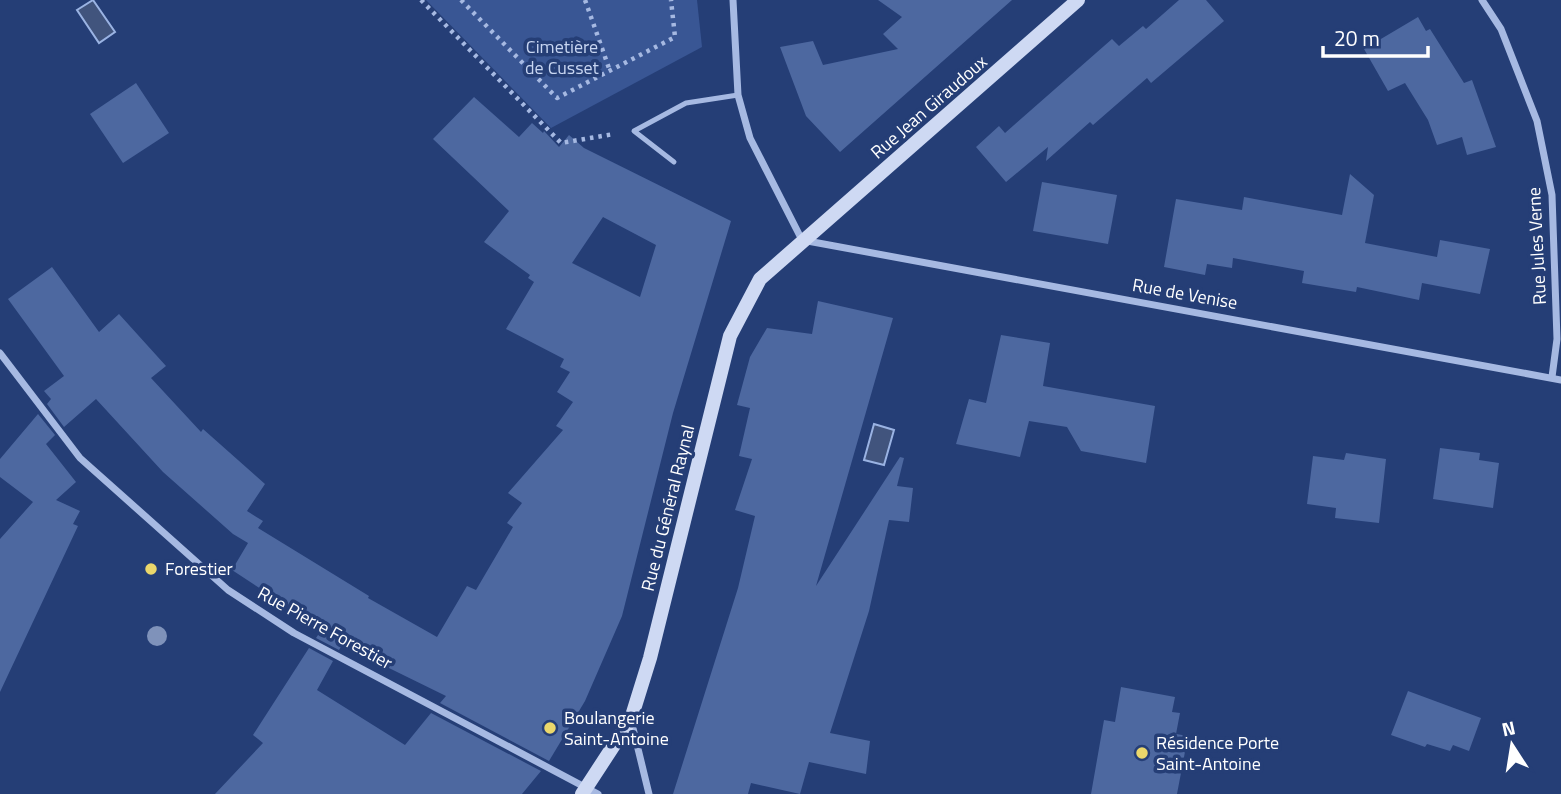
<svg xmlns="http://www.w3.org/2000/svg" width="1561" height="794" font-family="'Titillium Web',sans-serif">
  <style>
    .green { fill: #395694 }
    .water { fill: #41547d; stroke: #9ab3e3; stroke-width: 2 }
    .building { fill: #4d68a0; fill-rule: evenodd }
    .lines { fill: none; stroke-linecap: round; stroke-linejoin: round }
    .path { stroke: #a6b9e2; stroke-width: 4.5; stroke-dasharray: 3.5 5; stroke-linecap: butt }
    .lane { stroke: #a6b9e2; stroke-width: 5 }
    .street { stroke: #a6b9e2; stroke-width: 7 }
    .secondary { stroke: #ced9f3; stroke-width: 14 }
    .tree { fill: #7f92ba }
    .poi-dot { fill: #ebd76b; stroke: #253e76; stroke-width: 2.5 }
    .labels { text-anchor: middle; stroke-width: 7; stroke-linejoin: round; paint-order: stroke }
    .park-label { font-size: 18px; fill: #c8d6f2; stroke: #253e76 }
    .street-label { font-size: 18px; fill: #fff; stroke: #253e76 }
    .poi-label { font-size: 18px; fill: #fff; stroke: #253e76; text-anchor: start }
  </style>
  <rect width="100%" height="100%" fill="#253e76"/>
  <path class="green" d="M426 0H697L702 47 551 128Z"/>
  <g class="water">
    <path d="M93 0 115 32 99 43 77 10Z"/>
    <path d="M874 424 894 430 884 465 864 460Z"/>
  </g>
  <g class="building">
    <path d="M878 0H1012L840 152 806 116 780 47 813 41 823 65 898 49 883 34 902 17Z"/>
    <path d="M1179 0H1206L1224 21 1151 83 1147 78 1093 125 1090 122 1046 161 1048 147 1006 182 976 147 999 126 1005 133 1112 39 1119 46 1143 26 1146 29Z"/>
    <path d="M1418 17 1426 31 1430 29 1464 83 1472 80 1496 147 1467 155 1462 137 1437 145 1428 120 1405 83 1388 91 1364 49Z"/>
    <path d="M136 83 169 133 123 163 90 114Z"/>
    <path d="M474 97 519 137 532 123 543 133 544 131 559 147 569 135 584 148 731 221 673 413 622 616 585 701 549 761 440 703 446 696 342 645 339 650 316 638 322 629 232 570 248 543 233 534 163 472 96 399 64 427 47 404 51 399 44 391 64 376 8 299 52 267 99 332 119 314 166 366 151 378 201 432 203 429 265 484 247 511 263 521 258 528 369 596 368 598 437 637 467 586 476 590 513 527 507 523 522 503 508 493 563 430 556 426 573 402 557 392 570 372 560 367 564 359 506 329 534 282 528 278 530 275 484 242 509 211 433 139ZM603 217 656 245 640 297 572 263Z"/>
    <path d="M1350 174 1374 195 1365 243 1437 257 1440 240 1490 249 1480 294 1422 283 1419 300 1357 287 1356 292 1302 283 1304 271 1233 258 1232 268 1207 264 1205 275 1164 267 1176 199 1242 210 1244 197 1342 215Z"/>
    <path d="M1042 182 1117 195 1108 244 1033 231Z"/>
    <path d="M818 301 893 318 816 586 900 457 904 458 897 486 913 488 909 522 889 520 869 611 830 733 870 741 866 774 809 762 800 794 751 783 748 794H673L738 588 755 516 735 510 752 459 739 456 750 408 737 405 750 357 767 328 812 334Z"/>
    <path d="M1001 335 1050 343 1043 386 1155 406 1146 463 1081 451 1067 427 1029 421 1020 457 956 444 969 399 986 403Z"/>
    <path d="M38 414 55 435 46 444 76 482 56 500 80 511 73 524 78 526 0 692V539L33 502 0 477V459Z"/>
    <path d="M1440 448 1480 453 1479 460 1499 463 1493 508 1433 499Z"/>
    <path d="M1346 453 1386 459 1379 523 1335 518 1336 508 1307 504 1313 456 1344 460Z"/>
    <path d="M309 648 333 661 317 690 405 745 431 713 541 771 522 794H215L263 743 253 735Z"/>
    <path d="M1121 687 1175 697 1172 712 1180 713 1176 734 1188 736 1177 794H1091L1104 720 1115 722Z"/>
    <path d="M1408 691 1481 718 1469 751 1453 745 1450 751 1427 744 1425 747 1391 735Z"/>
  </g>
  <g class="lines">
    <g class="path">
      <path d="M421 0 561 143 614 134"/>
      <path d="M461 0 557 98 675 37 671 0"/>
      <path d="M585 0 610 71"/>
    </g>
    <path class="lane" d="M674 162 634 131 686 103 738 95"/>
    <g class="street">
      <path d="M733 0 738 95 750 138 802 240 1561 380"/>
      <path d="M1482 0 1501 29 1537 121 1552 195 1557 339 1552 377"/>
      <path d="M0 353 80 458 228 590 294 633 598 794"/>
      <path d="M631 720 649 794"/>
    </g>
    <path class="secondary" d="M582 794 631 719 650 658 730 336 760 279 1078 0"/>
  </g>
  <circle class="tree" cx="157" cy="636" r="10"/>
  <g class="poi-dot">
    <circle cx="151" cy="569" r="7"/>
    <circle cx="550" cy="728" r="7"/>
    <circle cx="1142" cy="753" r="7"/>
  </g>
  <g class="labels">
    <g class="park-label">
      <text x="562" y="53">Cimetière<tspan x="562" dy="21">de Cusset</tspan></text>
    </g>
    <g class="street-label">
      <text transform="translate(929 107) rotate(-41)" y="6">Rue Jean Giraudoux</text>
      <text transform="translate(1537 246) rotate(-93)" y="6">Rue Jules Verne</text>
      <text transform="translate(1185 294) rotate(10)" y="6">Rue de Venise</text>
      <text transform="translate(668 508) rotate(-76)" y="6">Rue du Général Raynal</text>
      <text transform="translate(325 628) rotate(29)" y="6">Rue Pierre Forestier</text>
    </g>
    <g class="poi-label">
      <text x="165" y="575">Forestier</text>
      <text x="564" y="724">Boulangerie<tspan x="564" dy="21">Saint-Antoine</tspan></text>
      <text x="1156" y="749">Résidence Porte<tspan x="1156" dy="21">Saint-Antoine</tspan></text>
    </g>
  </g>
  <g transform="translate(1512 745) rotate(348)" stroke="#253e76" stroke-width="5" paint-order="stroke">
  <path d="M0-5L12 26L0 18L-12 26Z" fill="#ffffff"/>
  <text y="-10" font-size="19" font-weight="bold" text-anchor="middle" fill="#ffffff">N</text>
  </g>
  <path d="M1323 46v10h105v-10" fill="none" stroke="#ffffff" stroke-width="3.5"/>
  <text x="1334" y="46" font-size="21" fill="#ffffff" stroke="#253e76" stroke-width="5" paint-order="stroke">20 m</text>
</svg>
